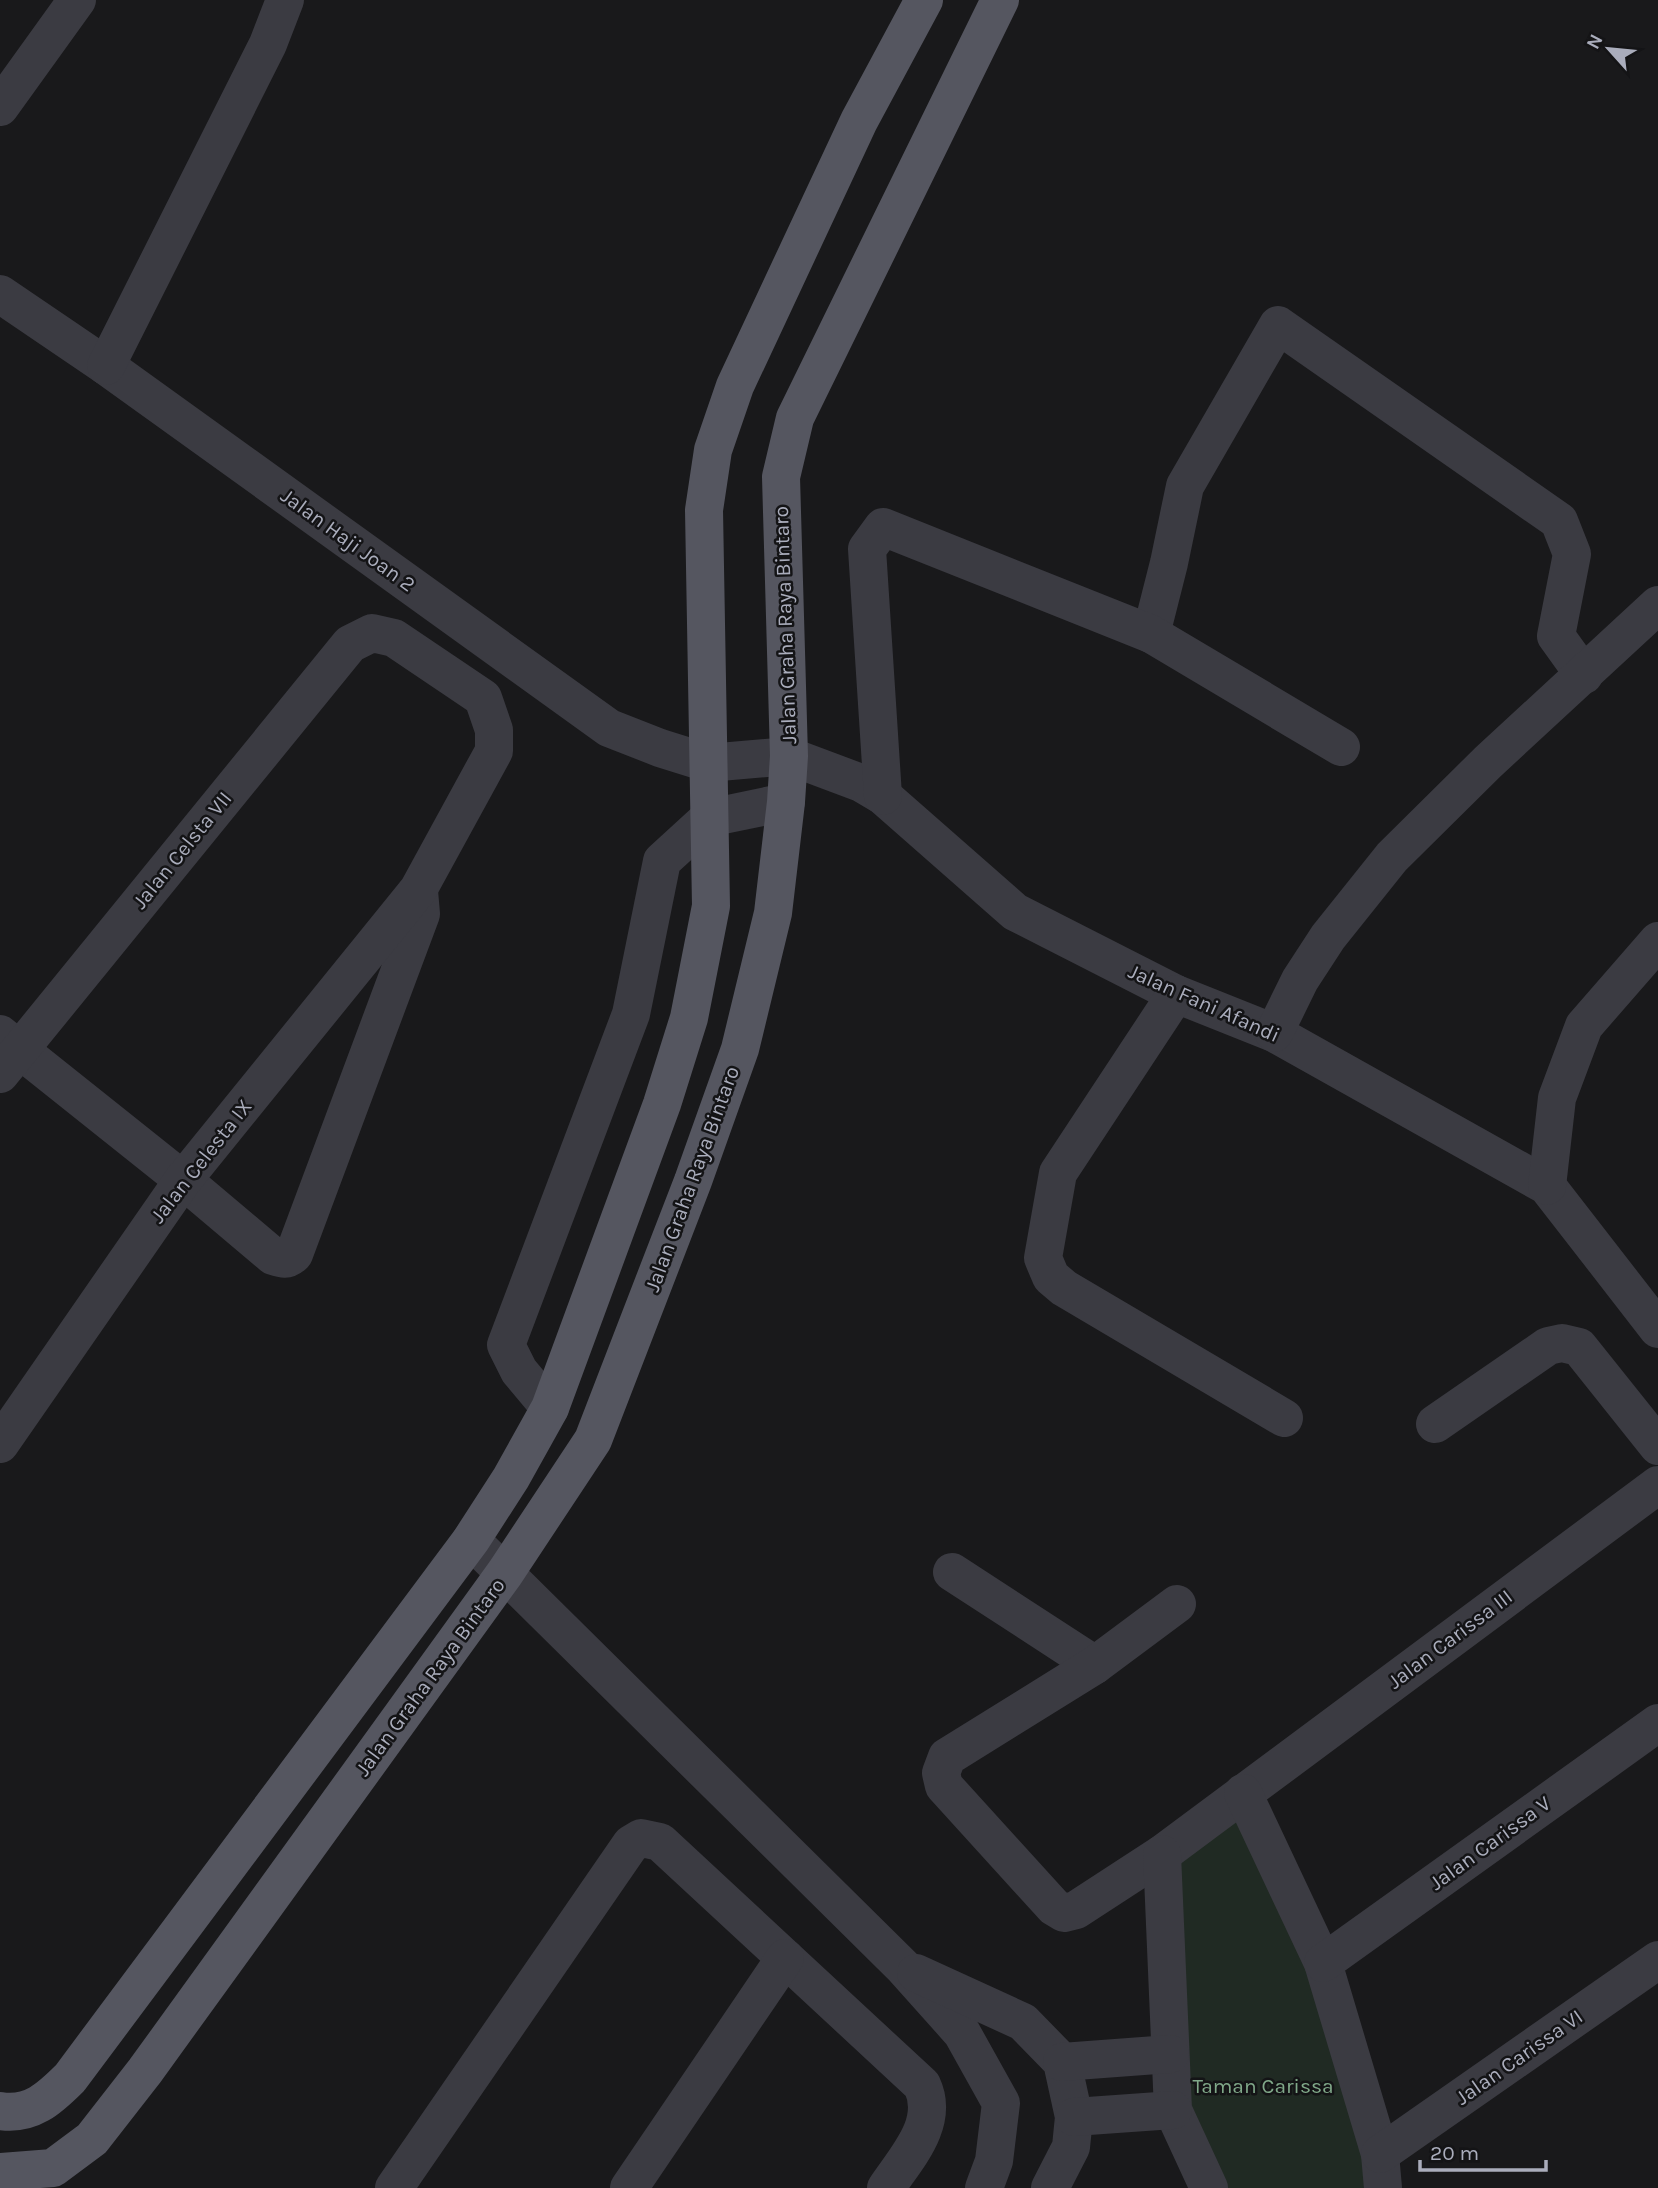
<svg xmlns="http://www.w3.org/2000/svg" width="1658" height="2188" font-family="Karla,sans-serif">
  <style>
    .green { fill: #202a23 }
    .lines { fill: none; stroke-linecap: round; stroke-linejoin: round }
    .minor { stroke: #3b3b42; stroke-width: 38 }
    .major { stroke: #555660; stroke-width: 38 }
    .labels { text-anchor: middle; stroke-width: 5; stroke-linejoin: round; paint-order: stroke }
    .street-label { font-size: 21px; fill: #aaadbc; stroke: #141416 }
    .park-label { font-size: 21px; fill: #80a889; stroke: #141416 }
  </style>
  <rect width="100%" height="100%" fill="#19191b"/>
  <path class="green" d="M1243 1793 1383 2188H1209L1173 2110 1162 1854Z"/>
  <g class="lines">
    <g class="minor">
      <path d="M0 107 77 0"/>
      <path d="M0 294 106 366 609 728 660 748 708 763 789 756 861 783 883 796 1015 912 1176 994 1274 1033 1547 1186 1658 1329"/>
      <path d="M106 366 268 44 285 0"/>
      <path d="M1151 634 1169 563 1185 486 1278 325 1559 521 1572 554 1556 636 1584 675"/>
      <path d="M883 796 867 549 883 527 1151 634 1341 747"/>
      <path d="M1176 994 1058 1173 1043 1258 1051 1277 1064 1288 1284 1418"/>
      <path d="M1274 1033 1300 980 1328 937 1392 857 1488 762 1658 605"/>
      <path d="M0 1034 183 1180 273 1256C282 1259 287 1261 294 1254L421 914 419 891"/>
      <path d="M0 1074 350 644 372 633 394 638 483 698 494 730V751L418 890 183 1180 0 1444"/>
      <path d="M1547 1186 1557 1098 1584 1026 1658 941"/>
      <path d="M550 1408 519 1371 506 1345 631 1014 662 861 709 818 786 802"/>
      <path d="M1435 1424 1548 1346 1562 1343 1579 1347 1658 1446"/>
      <path d="M471 1540 904 1968 962 2033 1001 2103 994 2161 984 2188"/>
      <path d="M952 1572 1095 1665"/>
      <path d="M1177 1604 1095 1665 947 1757 941 1773 944 1786 1054 1907 1064 1913 1076 1910 1162 1854 1658 1485"/>
      <path d="M1243 1793 1323 1963 1380 2154 1383 2188"/>
      <path d="M1162 1854 1173 2110 1209 2188"/>
      <path d="M1323 1963 1658 1723"/>
      <path d="M916 1973 1023 2022 1062 2062 1074 2117 1071 2147 1050 2188"/>
      <path d="M1062 2062 1170 2054"/>
      <path d="M1074 2117 1173 2110"/>
      <path d="M1380 2154 1658 1960"/>
      <path d="M394 2188 631 1844 641 1838 660 1842 922 2085C940 2123 906 2158 886 2188"/>
      <path d="M629 2188 785 1958"/>
    </g>
    <g class="major">
      <path d="M0 2111C31 2116 50 2098 70 2078L471 1540 511 1478 550 1408 662 1104 689 1018 711 906 704 510 713 450 735 386 859 121 924 0"/>
      <path d="M0 2172 53 2168 92 2139 145 2071 505 1573 593 1440 693 1181 740 1049 773 913 786 802 789 756 781 477 795 418 1000 0"/>
    </g>
  </g>
  <g class="labels">
    <g class="street-label">
      <text transform="translate(348 540) rotate(36)" y="7">Jalan Haji Joan 2</text>
      <text transform="translate(785 625) rotate(-92)" y="7">Jalan Graha Raya Bintaro</text>
      <text transform="translate(182 850) rotate(-51)" y="7">Jalan Celsta VII</text>
      <text transform="translate(1204 1003) rotate(24)" y="7">Jalan Fani Afandi</text>
      <text transform="translate(201 1161) rotate(-52)" y="7">Jalan Celesta IX</text>
      <text transform="translate(692 1179) rotate(-70)" y="7">Jalan Graha Raya Bintaro</text>
      <text transform="translate(1450 1639) rotate(-37)" y="7">Jalan Carissa III</text>
      <text transform="translate(430 1677) rotate(-54)" y="7">Jalan Graha Raya Bintaro</text>
      <text transform="translate(1490 1843) rotate(-36)" y="7">Jalan Carissa V</text>
      <text transform="translate(1519 2057) rotate(-35)" y="7">Jalan Carissa VI</text>
    </g>
    <g class="park-label">
      <text x="1263" y="2093">Taman Carissa</text>
    </g>
  </g>
  <g transform="translate(1609 49) rotate(297)" stroke="#141416" stroke-width="5" paint-order="stroke">
  <path d="M0-5L12 26L0 18L-12 26Z" fill="#aaadbc"/>
  <text y="-10" font-size="19" font-weight="bold" text-anchor="middle" fill="#aaadbc">N</text>
  </g>
  <path d="M1420 2160v10h126v-10" fill="none" stroke="#aaadbc" stroke-width="3.5"/>
  <text x="1430" y="2160" font-size="21" fill="#aaadbc" stroke="#141416" stroke-width="5" paint-order="stroke">20 m</text>
</svg>
